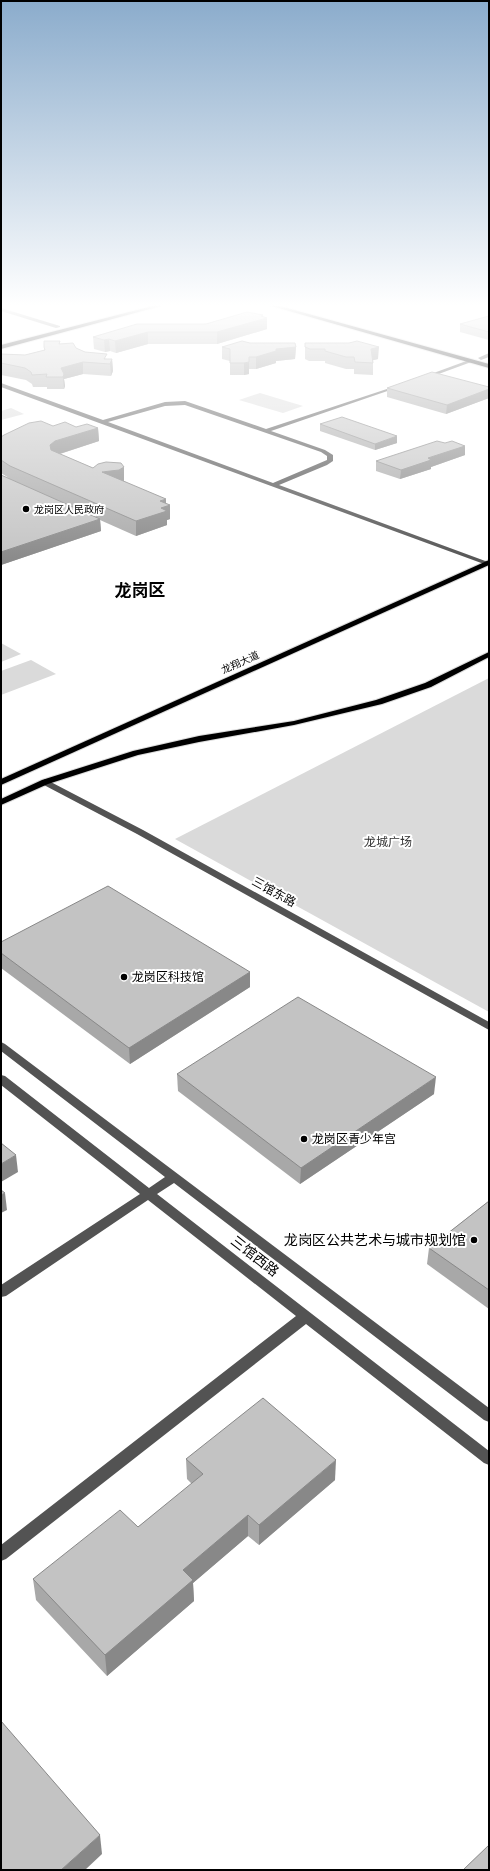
<svg xmlns="http://www.w3.org/2000/svg" width="490" height="1871" font-family="'Asap Condensed','Noto Sans SC',sans-serif">
  <style>
    .green { fill: #dadada }
    .lines { fill: none; stroke-linecap: round; stroke-linejoin: round }
    .major-casing { stroke: #dbdbdb; stroke-width: 2 }
    .minor { fill: #535353; fill-rule: evenodd }
    .major { fill: #000; fill-rule: evenodd }
    .wall { fill: #a8a8a8 }
    .shaded-wall { fill: #888 }
    .building { fill: #c3c3c3; stroke: #888 }
    .poi-dot { fill: #000; stroke: #fff; stroke-width: 1.5 }
    .labels { text-anchor: middle; stroke-width: 4; stroke-linejoin: round; paint-order: stroke }
    .far-poi-label { font-size: 10px; fill: #000; stroke: #fff; text-anchor: start }
    .far-street-label { font-size: 10px; fill: #000; stroke: #fff }
    .park-label { font-size: 12px; fill: #313131; stroke: #fff }
    .street-label { font-size: 12px; fill: #000; stroke: #fff }
    .poi-label { font-size: 12px; fill: #000; stroke: #fff; text-anchor: start }
    .near-poi-label { font-size: 14px; fill: #000; stroke: #fff; text-anchor: end }
    .near-street-label { font-size: 14px; fill: #000; stroke: #fff }
    .far-town-label { font-size: 17px; font-weight: bold; fill: #000; stroke: #fff }
  </style>
  <rect width="100%" height="100%" fill="#fff"/>
  <g class="green">
    <path d="M260 393 303 406 283 413 239 400Z"/>
    <path d="M11 408 24 414 1 420V411Z"/>
    <path d="M1 643 21 654 1 662Z"/>
    <path d="M31 660 56 674 1 695V671Z"/>
    <path d="M489 678V1012L175 839Z"/>
  </g>
  <g class="lines">
    <g class="major-casing">
      <g id="major">
        <path d="M164 303H172L1 349V345Z"/>
        <path d="M261 303H269L489 364V368Z"/>
        <path d="M489 560V565L1 785V779Z"/>
        <path d="M489 652V657L431 687 382 704 294 725 199 742 138 755 48 784 1 805V799L42 780 133 751 199 736 294 721 376 700 425 683Z"/>
      </g>
    </g>
    <g class="minor">
      <path d="M1 308 60 326V327L56 328 1 311Z"/>
      <path d="M489 353V357L481 360 478 358Z"/>
      <path d="M469 360 474 361 425 379 420 378Z"/>
      <path d="M1 383 103 420 165 402 185 401 266 429 402 384V386L271 431 325 450 333 455V461L327 465 279 485 488 562 489 564H484L1 387ZM185 405 321 452 327 456V460L273 483 108 422 165 406Z"/>
      <path d="M45 779 143 830 489 1022V1030L137 834 42 784 41 782Z"/>
      <path d="M1 1042 5 1044 489 1408V1422L484 1420 174 1183 157 1194 489 1451V1465L484 1463 306 1324 6 1559 1 1561V1545L296 1316 148 1200 6 1296 1 1297V1285L140 1194 1 1085V1075L5 1076 149 1188 165 1177 1 1051Z"/>
    </g>
    <use href="#major" class="major"/>
  </g>
  <g class="wall">
    <path d="M8 303H29L18 306Z"/>
    <path d="M489 316V340L460 332V324Z"/>
    <path d="M263 317 267 329 217 344H148L116 353 110 351 105 352 94 349 93 337Z"/>
    <path d="M60 341V344L76 348 85 352 107 359H112L113 371 111 376 83 374 64 379 65 386 64 389H47V387H33L32 384 26 380 1 375V354L25 355 44 350V347Z"/>
    <path d="M250 343 296 347 295 359 276 361V363L256 369H249V374L244 375H230V361L222 359V347Z"/>
    <path d="M305 343 378 359 373 360V375L354 374V369H346L325 363V361H309L305 359Z"/>
    <path d="M489 387V398L446 414 387 397V388Z"/>
    <path d="M320 424 397 443 375 450 320 431Z"/>
    <path d="M53 426 98 428 99 441 60 454 93 468 124 481 166 504 170 519 167 520V525L136 536 100 520 101 531 1 565V475L9 478 1 473V437Z"/>
    <path d="M445 443 465 446V455L431 467V469L400 479 376 471V461Z"/>
    <path d="M1 942 250 972V987L130 1064 1 968Z"/>
    <path d="M177 1074 434 1094 300 1184 178 1091Z"/>
    <path d="M489 1201V1309L427 1264 429 1248Z"/>
    <path d="M186 1459 335 1480 259 1545 248 1536 193 1583 194 1601 107 1676 36 1600 33 1579 138 1527 192 1484 187 1479Z"/>
  </g>
  <g class="shaded-wall">
    <path d="M17 303H29L18 306Z"/>
    <path d="M263 315V319L267 318V329L217 344V332Z"/>
    <path d="M148 332V344L116 353 115 341Z"/>
    <path d="M109 339 110 351 105 352 104 340Z"/>
    <path d="M296 347 295 359 276 361V363L256 369V357L276 349Z"/>
    <path d="M379 347 378 359 370 361 371 349Z"/>
    <path d="M112 359 113 371 111 376 110 364Z"/>
    <path d="M83 362V374L64 379 65 386 64 389 63 377 61 368Z"/>
    <path d="M249 362V374L244 375V363Z"/>
    <path d="M489 389V398L446 414 447 405Z"/>
    <path d="M98 428 99 441 56 455 51 459 50 445 55 441Z"/>
    <path d="M397 436V443L375 450V444Z"/>
    <path d="M465 446V455L431 467V469L400 479 401 470 428 458Z"/>
    <path d="M124 467V481L119 484 102 472Z"/>
    <path d="M166 499V506L170 505V519L167 520V525L136 536V521L160 501Z"/>
    <path d="M100 519 101 531 1 565V552Z"/>
    <path d="M250 972V987L130 1064 129 1048Z"/>
    <path d="M436 1077 434 1094 300 1184 301 1168Z"/>
    <path d="M16 1155 18 1172 1 1182V1164Z"/>
    <path d="M5 1193 7 1210 1 1213V1195Z"/>
    <path d="M336 1460 335 1480 259 1545V1525Z"/>
    <path d="M248 1515V1536L193 1583 194 1601 107 1676 105 1655 183 1570Z"/>
    <path d="M100 1835 102 1854 85 1870H61Z"/>
  </g>
  <g class="building">
    <path d="M247 312 263 315 261 316 267 318 217 332H148L115 341 109 339 104 340 93 337 137 324H206Z"/>
    <path d="M489 316V332L460 324Z"/>
    <path d="M44 341H60L59 344 73 343 76 348 85 352 107 354 104 359H112L110 364 83 362 61 368 64 374 63 377H46L47 374 32 375 31 372 25 368 1 363V360L2 358H1V354L25 355 45 350 44 347Z"/>
    <path d="M242 341 250 343H295L296 347 276 349V351L256 357H249V362L244 363H230V349L222 347Z"/>
    <path d="M357 341 379 347 371 349 373 363 355 362 354 357H346L325 351V349H310L305 347V343H349Z"/>
    <path d="M432 372 489 387V389L447 405 387 388Z"/>
    <path d="M342 417 397 436 375 444 320 424Z"/>
    <path d="M41 421 53 426 65 422 76 427 87 424 98 428 55 441 50 445 51 450 93 468 98 464 106 462 121 463 124 467 119 470 102 472 166 499 160 501 170 505 161 508 167 511 136 521 10 466 1 460V437L4 435 29 423Z"/>
    <path d="M437 441 445 443 452 441 465 446 428 458 431 460 401 470 376 461Z"/>
    <path d="M1 475 100 519 1 552Z"/>
    <path d="M108 886 250 972 129 1048 1 953V942Z"/>
    <path d="M298 997 436 1077 301 1168 177 1074Z"/>
    <path d="M1 1143 16 1155 1 1164Z"/>
    <path d="M1 1190 5 1193 1 1195Z"/>
    <path d="M489 1201V1290L429 1248Z"/>
    <path d="M263 1398 336 1460 259 1525 248 1515 183 1570 193 1580 105 1655 33 1579 120 1510 138 1527 203 1474 186 1459Z"/>
    <path d="M1 1721 100 1835 61 1870H1Z"/>
    <path d="M489 1845V1870H463Z"/>
  </g>
  <linearGradient id="sky" x2="0" y2="1"><stop stop-color="#8baccc"/><stop offset="0.54" stop-color="#fff"/><stop offset="1" stop-color="#fff" stop-opacity="0"/></linearGradient>
  <rect width="490" height="565" fill="url(#sky)"/>
  <g class="poi-dot">
    <circle cx="26" cy="509" r="4"/>
    <circle cx="124" cy="977" r="4"/>
    <circle cx="304" cy="1139" r="4"/>
    <circle cx="474" cy="1240" r="4"/>
  </g>
  <g class="labels">
    <g class="far-poi-label">
      <text x="34" y="513">龙岗区人民政府</text>
    </g>
    <g class="far-street-label">
      <text transform="translate(240 662) rotate(-24)" y="4">龙翔大道</text>
    </g>
    <g class="park-label">
      <text x="388" y="846">龙城广场</text>
    </g>
    <g class="street-label">
      <text transform="translate(274 892) rotate(29)" y="4">三馆东路</text>
    </g>
    <g class="poi-label">
      <text x="132" y="981">龙岗区科技馆</text>
      <text x="312" y="1143">龙岗区青少年宫</text>
    </g>
    <g class="near-poi-label">
      <text x="466" y="1245">龙岗区公共艺术与城市规划馆</text>
    </g>
    <g class="near-street-label">
      <text transform="translate(255 1256) rotate(38)" y="5">三馆西路</text>
    </g>
    <g class="far-town-label">
      <text x="140" y="596">龙岗区</text>
    </g>
  </g>
  <rect width="490" height="1871" fill="none" stroke="#000000" stroke-width="4"/>
</svg>
